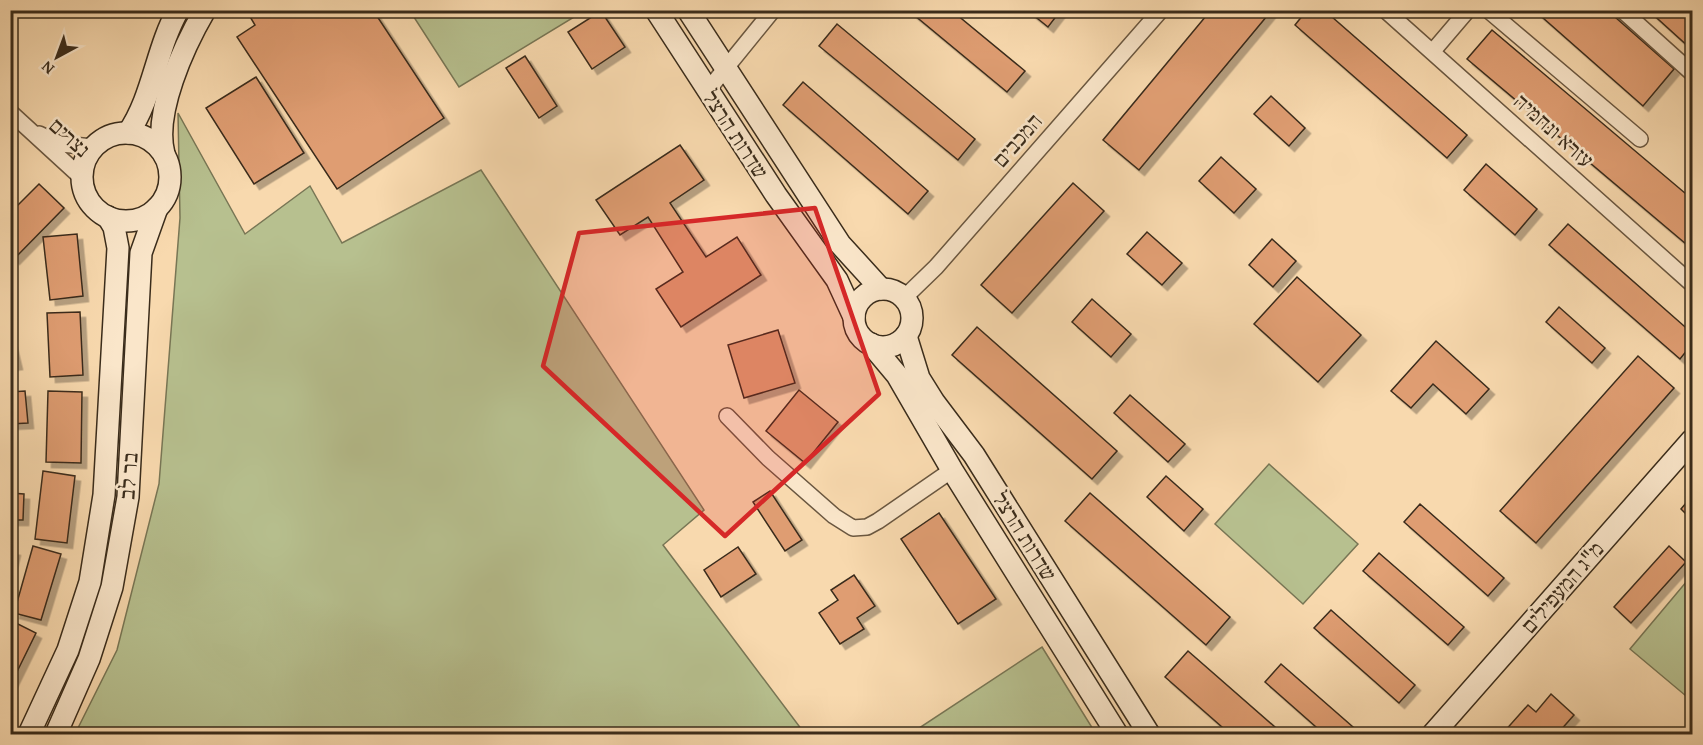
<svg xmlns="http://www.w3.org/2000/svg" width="1703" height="745" font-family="'Gentium Book Plus','Frank Ruhl Libre',serif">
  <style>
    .green { fill: #b7c08f; stroke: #787655; stroke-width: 1.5 }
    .building { fill: #df9d72; stroke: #3a2c1b; stroke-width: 1.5; filter: url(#shadow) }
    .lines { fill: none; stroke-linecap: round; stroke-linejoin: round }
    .street-casing { stroke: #6a5740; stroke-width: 18 }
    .secondary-casing { stroke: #3a2c1b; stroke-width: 24 }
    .street { stroke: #fae6ca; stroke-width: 15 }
    .secondary { stroke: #fae6ca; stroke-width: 21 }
    .marked { fill: #d62828; fill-opacity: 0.2; stroke: #d62828; stroke-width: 4.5; stroke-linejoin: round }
    .labels { text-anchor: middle; stroke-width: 5; stroke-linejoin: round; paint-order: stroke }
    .street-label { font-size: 22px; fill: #3a2c1b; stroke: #fae6ca }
  </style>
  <defs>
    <filter id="shadow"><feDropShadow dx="5.5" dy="5.5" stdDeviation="0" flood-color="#0004"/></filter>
  </defs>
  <rect width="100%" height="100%" fill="#f8d9ae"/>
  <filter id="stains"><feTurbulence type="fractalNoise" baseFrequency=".00333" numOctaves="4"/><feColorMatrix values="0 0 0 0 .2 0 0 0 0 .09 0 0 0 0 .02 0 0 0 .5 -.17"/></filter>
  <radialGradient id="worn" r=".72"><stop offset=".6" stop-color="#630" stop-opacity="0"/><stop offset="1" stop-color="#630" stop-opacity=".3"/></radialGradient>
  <g class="green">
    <path d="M410 11H584L459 87Z"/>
    <path d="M178 113 245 234 310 186 342 243 481 170 704 510 663 545 805 734H75L117 650 159 484 180 218Z"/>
    <path d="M1269 464 1358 544 1303 604 1215 524Z"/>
    <path d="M1692 575V701L1630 649Z"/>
    <path d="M1042 647 1096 734H910Z"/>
  </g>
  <g class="building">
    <path d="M246 10H373L444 118 337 189 237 37 255 25Z"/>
    <path d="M908 10H951L1025 71 1007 92Z"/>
    <path d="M1027 10H1061L1048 27Z"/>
    <path d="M1211 10H1272L1139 170 1103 140Z"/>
    <path d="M1307 10H1324L1467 135 1447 158 1295 25Z"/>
    <path d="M1534 10H1607L1674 69 1643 106Z"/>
    <path d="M1648 10H1692V45L1690 48Z"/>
    <path d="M601 11 625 47 592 69 568 32Z"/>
    <path d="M837 24 975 139 958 160 819 46Z"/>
    <path d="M1492 30 1692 199V237L1686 244 1467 59Z"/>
    <path d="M525 56 557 106 539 118 506 68Z"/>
    <path d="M256 77 304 153 254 184 206 108Z"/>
    <path d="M803 82 928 191 908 214 783 105Z"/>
    <path d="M1271 96 1305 128 1289 146 1254 114Z"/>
    <path d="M680 145 704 180 670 203 706 257 737 237 761 275 681 327 656 289 683 272 648 217 620 235 596 200Z"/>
    <path d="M1221 157 1256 189 1234 213 1199 181Z"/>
    <path d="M1486 164 1537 209 1515 235 1464 190Z"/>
    <path d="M1073 183 1104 211 1012 313 981 285Z"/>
    <path d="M39 184 64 208 14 259 10 255V213Z"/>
    <path d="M1568 224 1692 333V344L1680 359 1549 245Z"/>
    <path d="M1147 232 1182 263 1162 285 1127 254Z"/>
    <path d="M77 234 83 296 50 300 43 237Z"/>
    <path d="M1272 239 1296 261 1273 287 1249 265Z"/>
    <path d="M1297 277 1361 335 1318 382 1254 324Z"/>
    <path d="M1092 299 1131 334 1111 357 1072 322Z"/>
    <path d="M1559 307 1605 348 1592 363 1546 322Z"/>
    <path d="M80 312 83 375 50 377 47 313Z"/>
    <path d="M977 327 1117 451 1092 479 952 355Z"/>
    <path d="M778 330 795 383 744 398 728 345Z"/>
    <path d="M10 335 17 364 10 365Z"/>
    <path d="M1436 341 1489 389 1466 414 1433 384 1411 408 1391 391Z"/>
    <path d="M1638 356 1674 388 1536 543 1500 511Z"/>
    <path d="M799 390 838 422 805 463 766 431Z"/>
    <path d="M25 391 28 423 10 424V392Z"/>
    <path d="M48 391 82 392 81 463 46 462Z"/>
    <path d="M1130 395 1185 444 1168 462 1114 413Z"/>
    <path d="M43 471 75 476 67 543 35 539Z"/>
    <path d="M1166 476 1203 509 1184 531 1147 497Z"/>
    <path d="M770 491 802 540 785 551 753 502Z"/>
    <path d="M10 493 24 494 23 520H10Z"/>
    <path d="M1090 493 1230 617 1206 645 1065 521Z"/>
    <path d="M1692 496V520L1681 509Z"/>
    <path d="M1420 504 1504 578 1488 596 1404 522Z"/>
    <path d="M939 513 996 599 958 624 901 539Z"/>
    <path d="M33 546 61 554 41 620 14 613Z"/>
    <path d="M1669 546 1686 562 1631 623 1614 607Z"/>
    <path d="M738 547 756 574 721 597 704 570Z"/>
    <path d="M10 549 15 550 10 571Z"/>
    <path d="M1379 553 1464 627 1448 645 1363 571Z"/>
    <path d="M854 575 875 606 857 618 864 629 840 644 819 613 838 600 831 590Z"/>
    <path d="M1331 610 1415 685 1399 703 1314 628Z"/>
    <path d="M10 620 36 633 10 686Z"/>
    <path d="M1188 651 1283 734H1230L1165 677Z"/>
    <path d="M1281 664 1361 734H1324L1265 682Z"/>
    <path d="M1551 694 1574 715 1559 732 1561 734 1503 733 1528 705 1536 712Z"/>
  </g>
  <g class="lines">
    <g class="street-casing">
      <g id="street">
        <path d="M1385 10 1692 284"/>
        <path d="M1488 10 1640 139"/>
        <path d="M1622 10 1692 73"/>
        <path d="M1433 51 1468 10"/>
        <path d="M708 90 773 10"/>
        <path d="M10 112 82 178"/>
        <path d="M39 134 60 144 94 147"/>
        <path d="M904 298 936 267 1161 10"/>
        <path d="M727 416 768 458 834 516 853 528 867 527 878 521 952 470"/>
      </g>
    </g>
    <g class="secondary-casing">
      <g id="secondary">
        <path d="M656 10 776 195 837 280 854 317"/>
        <path d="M688 10 840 244 881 289"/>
        <path d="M128 133C153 97 156 49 178 10"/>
        <circle cx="126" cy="177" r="44"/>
        <path d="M164 154C153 113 184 46 205 10"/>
        <circle cx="883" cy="318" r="29"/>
        <path d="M906 336 919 378 934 402 974 455 1149 734"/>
        <path d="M871 344 897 375 952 470 1117 734"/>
        <path d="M29 734 68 650 90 582 104 495 118 248 114 227 108 217"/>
        <path d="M56 734 89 659 112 587 128 497 141 253 157 208"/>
        <path d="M1433 734 1692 440"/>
      </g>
    </g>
    <use href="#street" class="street"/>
    <use href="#secondary" class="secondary"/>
  </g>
  <path class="marked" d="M815 208 879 394 725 536 543 366 579 233Z"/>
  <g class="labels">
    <g class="street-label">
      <text transform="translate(1554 130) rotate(42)" y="8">עזרא ונחמיה</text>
      <text transform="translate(736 134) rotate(57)" y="8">שדרות הרצל</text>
      <text transform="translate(70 137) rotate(42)" y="8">נצרים</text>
      <text transform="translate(1017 140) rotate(-49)" y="8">המכבים</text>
      <text transform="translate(128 476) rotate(-86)" y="8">בר לב</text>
      <text transform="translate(1025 536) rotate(58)" y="8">שדרות הרצל</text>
      <text transform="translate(1562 587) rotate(-49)" y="8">מ"ג המעפילים</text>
    </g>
  </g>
  <rect width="1703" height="745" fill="none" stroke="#f8d9ae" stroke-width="36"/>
  <rect x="12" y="12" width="1679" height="721" fill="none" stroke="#3a2c1b" stroke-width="3"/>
  <rect x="18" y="18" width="1667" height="709" fill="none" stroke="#3a2c1b" stroke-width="1.5"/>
  <g transform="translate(57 57) rotate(221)" stroke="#fae6ca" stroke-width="4.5" paint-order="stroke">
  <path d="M0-4.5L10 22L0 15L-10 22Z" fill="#3a2c1b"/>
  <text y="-9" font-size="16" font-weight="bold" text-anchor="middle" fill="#3a2c1b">N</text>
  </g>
  <rect width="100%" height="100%" filter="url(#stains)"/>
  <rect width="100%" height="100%" fill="url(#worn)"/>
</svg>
